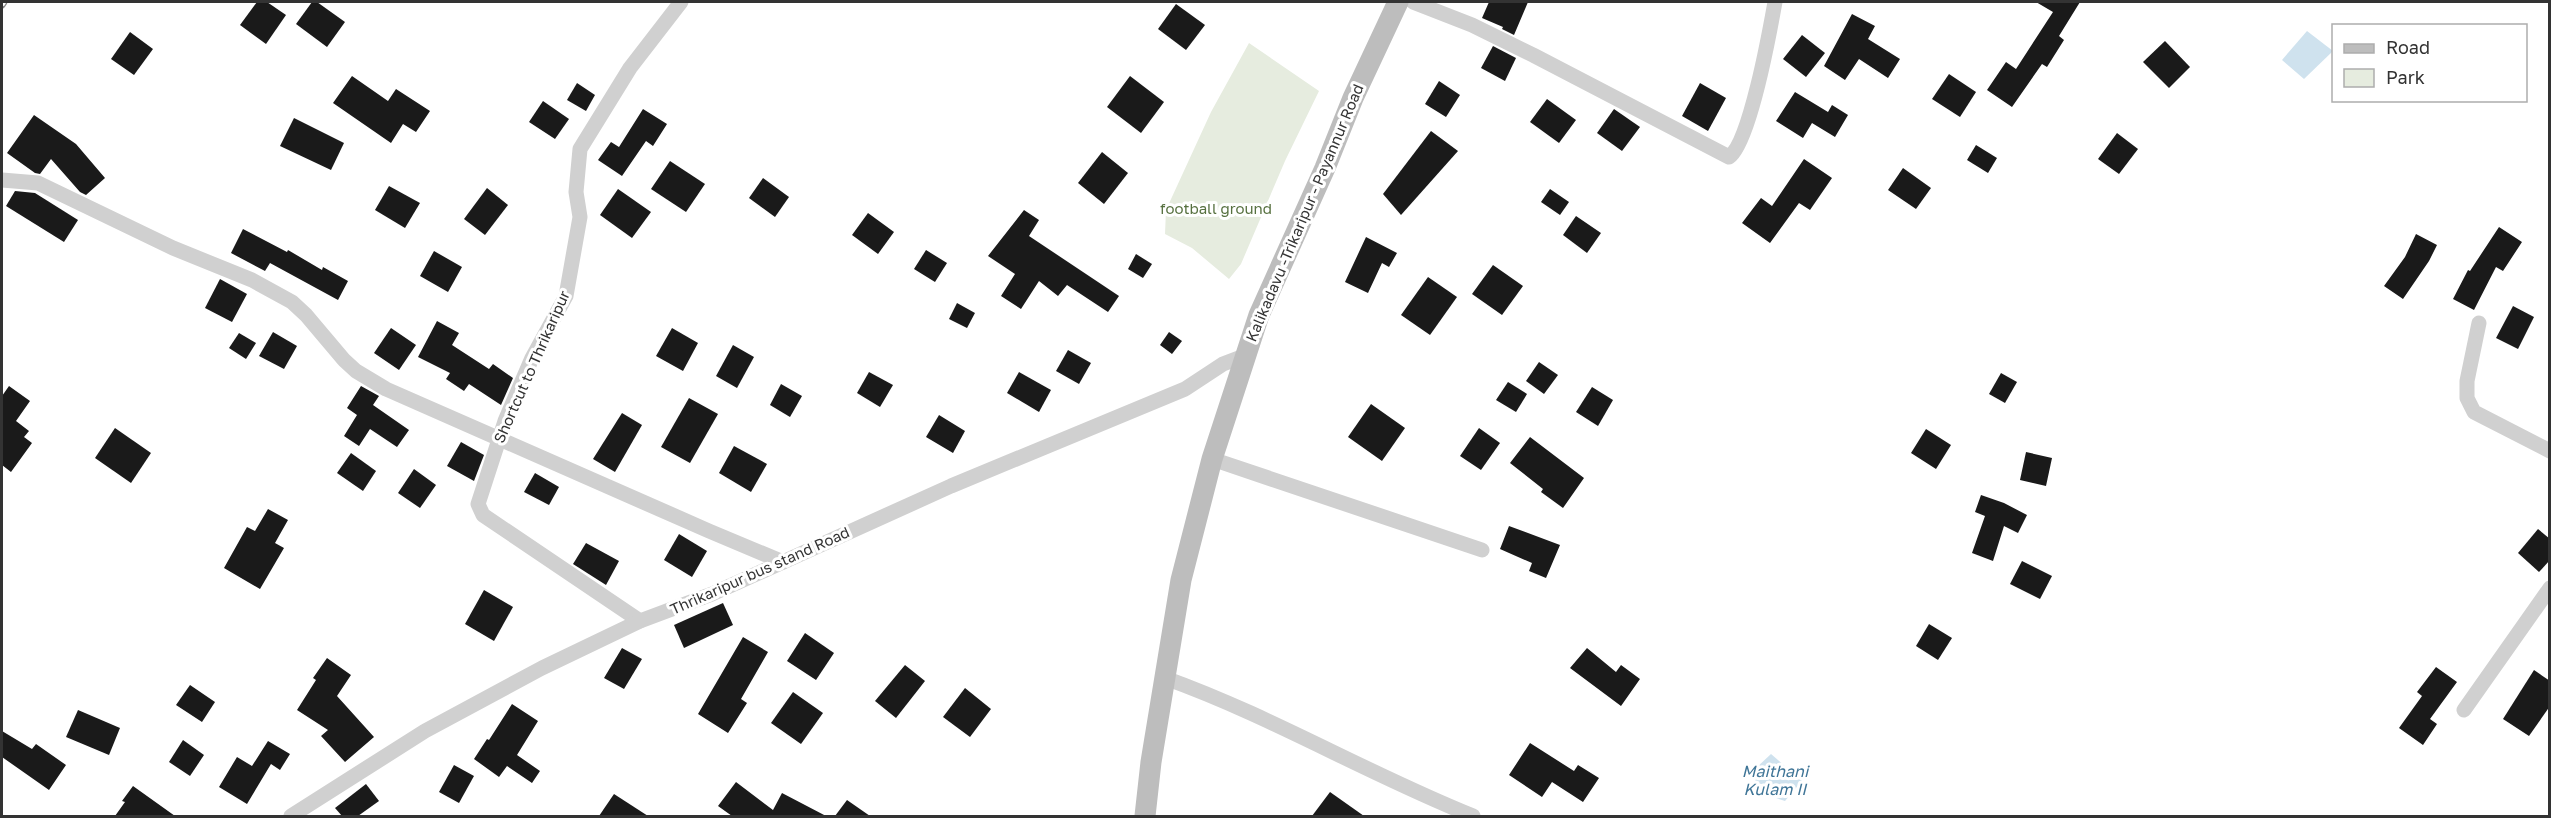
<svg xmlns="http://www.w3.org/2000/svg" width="2551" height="818" font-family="'Golos Text',sans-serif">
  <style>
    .green { fill: #e6ecdf }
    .water { fill: #cfe2ee }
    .building { fill: #1a1a1a }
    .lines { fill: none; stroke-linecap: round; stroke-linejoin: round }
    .minor { stroke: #d0d0d0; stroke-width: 15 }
    .secondary { stroke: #bdbdbd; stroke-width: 21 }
    .rail-casing { stroke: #888; stroke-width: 7 }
    .rail { stroke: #fff; stroke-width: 4.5; stroke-dasharray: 14; stroke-linecap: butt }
    .labels { text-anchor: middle; stroke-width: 6; stroke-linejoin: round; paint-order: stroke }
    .park-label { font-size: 15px; fill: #56703f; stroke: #fff }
    .street-label { font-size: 15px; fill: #333; stroke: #fff }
    .water-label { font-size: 16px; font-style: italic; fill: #3f7597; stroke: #fff }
  </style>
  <rect width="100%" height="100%" fill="#fff"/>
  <path class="green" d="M1249 43 1319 91 1285 161 1241 264 1229 279 1192 248 1165 234 1166 210 1211 112Z"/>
  <g class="water">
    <path d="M2307 31 2333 51 2304 79 2282 60Z"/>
    <path d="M1771 754 1802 781 1785 801 1755 791 1756 768Z"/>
  </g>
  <g class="building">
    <path d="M257 2H267L286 15 266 44 240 25Z"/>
    <path d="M312 2H317L345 22 327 47 296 24Z"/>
    <path d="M1489 2H1528L1514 35 1502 29 1503 27 1482 18Z"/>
    <path d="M2036 2H2080L2059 36 2064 40 2047 67 2042 64 2012 107 1987 90 2006 62 2016 69 2053 12Z"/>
    <path d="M1176 4 1205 25 1186 50 1158 29Z"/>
    <path d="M1852 14 1875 26 1868 39 1900 59 1888 78 1859 59 1845 80 1824 66Z"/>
    <path d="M130 32 153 49 134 75 111 59Z"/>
    <path d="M1802 35 1825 53 1806 77 1783 59Z"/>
    <path d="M2165 41 2190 67 2169 88 2143 62Z"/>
    <path d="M1493 46 1516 58 1505 81 1481 68Z"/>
    <path d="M1949 74 1976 92 1960 117 1932 99Z"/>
    <path d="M352 76 388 101 396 89 430 111 416 132 403 124 391 143 333 103Z"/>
    <path d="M1130 76 1164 102 1141 133 1107 107Z"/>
    <path d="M1439 81 1460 95 1446 117 1425 104Z"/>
    <path d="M577 83 595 95 586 111 567 100Z"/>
    <path d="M1700 83 1726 98 1708 131 1682 116Z"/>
    <path d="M1795 92 1828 112 1832 105 1848 115 1835 137 1812 123 1803 138 1776 121Z"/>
    <path d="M1547 99 1576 120 1559 143 1530 122Z"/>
    <path d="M543 101 569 119 555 139 529 122Z"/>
    <path d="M643 109 667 124 653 146 646 141 622 176 598 160 611 142 619 147Z"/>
    <path d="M1614 109 1640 127 1622 151 1597 133Z"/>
    <path d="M34 115 76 144 105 178 86 195 80 192 51 159 40 174 35 173 7 153Z"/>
    <path d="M294 118 344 143 331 170 280 146Z"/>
    <path d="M1431 131 1458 151 1401 215 1383 194Z"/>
    <path d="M2117 133 2138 149 2119 174 2098 159Z"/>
    <path d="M1976 145 1997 158 1988 173 1967 160Z"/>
    <path d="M1102 152 1128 173 1104 204 1078 183Z"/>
    <path d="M1804 159 1832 178 1810 210 1799 203 1770 243 1742 223 1761 198 1772 206Z"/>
    <path d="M670 161 705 184 686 212 651 189Z"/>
    <path d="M1903 168 1931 188 1916 209 1888 190Z"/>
    <path d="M763 178 789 197 775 217 749 198Z"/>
    <path d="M389 186 420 203 405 228 375 210Z"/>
    <path d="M487 188 508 205 485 235 464 219Z"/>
    <path d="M618 189 651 212 632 238 600 215Z"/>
    <path d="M1550 189 1569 202 1560 215 1541 202Z"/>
    <path d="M15 191 35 193 78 220 64 242 6 206Z"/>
    <path d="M1024 210 1039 220 1029 236 1119 296 1108 312 1067 285 1058 296 1039 281 1021 309 1001 296 1015 274 988 256Z"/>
    <path d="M868 213 894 232 878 254 852 235Z"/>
    <path d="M1576 216 1601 233 1587 253 1563 235Z"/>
    <path d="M2499 227 2522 242 2503 271 2496 267 2474 310 2453 299 2468 270 2470 271Z"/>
    <path d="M243 229 287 252 288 250 322 270 323 267 348 281 338 300 270 263 265 271 231 253Z"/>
    <path d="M2416 234 2437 245 2429 261 2403 299 2384 286 2405 257Z"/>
    <path d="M1366 237 1397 253 1389 267 1382 263 1368 293 1345 282Z"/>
    <path d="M926 250 947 263 935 282 914 269Z"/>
    <path d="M434 251 462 267 448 292 420 276Z"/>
    <path d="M1136 254 1152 264 1143 278 1128 269Z"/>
    <path d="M1493 265 1523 286 1502 315 1472 294Z"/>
    <path d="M1428 277 1457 297 1430 335 1401 315Z"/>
    <path d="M220 279 247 294 232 322 205 308Z"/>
    <path d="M957 303 975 313 967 328 949 319Z"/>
    <path d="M2513 306 2534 317 2518 349 2496 338Z"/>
    <path d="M437 321 459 333 452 345 489 369 493 364 513 378 501 405 469 384 464 391 446 379 450 373 418 357Z"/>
    <path d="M391 328 416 345 399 370 374 353Z"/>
    <path d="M672 328 698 343 683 371 656 356Z"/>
    <path d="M273 332 297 346 284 369 259 356Z"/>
    <path d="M1169 332 1182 341 1172 354 1160 345Z"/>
    <path d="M239 333 256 343 246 359 229 348Z"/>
    <path d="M733 345 754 357 737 388 716 376Z"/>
    <path d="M1068 350 1091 363 1079 384 1056 371Z"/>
    <path d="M1539 362 1558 375 1544 394 1526 381Z"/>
    <path d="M869 372 893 385 880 407 857 393Z"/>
    <path d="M1019 372 1051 390 1039 412 1007 393Z"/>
    <path d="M2001 373 2017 382 2005 403 1989 394Z"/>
    <path d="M1508 382 1527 394 1516 412 1496 400Z"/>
    <path d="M781 384 802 396 790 417 770 405Z"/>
    <path d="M9 386 30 401 16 421 29 431 24 437 32 443 11 472 2 465V396Z"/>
    <path d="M361 386 379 396 373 405 409 430 397 447 370 429 359 446 344 436 357 415 347 408Z"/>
    <path d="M1592 387 1613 400 1598 426 1576 412Z"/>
    <path d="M689 398 718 414 690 463 661 447Z"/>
    <path d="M1371 404 1405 428 1382 461 1348 437Z"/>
    <path d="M622 413 642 425 615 472 593 459Z"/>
    <path d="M939 415 965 431 953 453 926 437Z"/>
    <path d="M115 428 151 453 131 483 95 458Z"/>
    <path d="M1479 428 1500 443 1481 470 1460 456Z"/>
    <path d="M1926 429 1951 445 1936 469 1911 453Z"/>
    <path d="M1530 437 1584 478 1563 508 1541 492 1543 489 1510 463Z"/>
    <path d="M461 442 484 455 474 481 447 466Z"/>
    <path d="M734 446 767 464 751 492 719 473Z"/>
    <path d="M2026 452 2052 458 2046 486 2020 480Z"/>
    <path d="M351 453 376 471 363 491 337 473Z"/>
    <path d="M414 469 436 485 420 508 398 493Z"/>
    <path d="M535 473 559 487 549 505 524 492Z"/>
    <path d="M1981 495 2004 503 2027 515 2018 533 2004 526 1993 561 1972 553 1985 516 1975 512Z"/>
    <path d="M268 509 288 520 275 543 284 548 260 589 224 568 247 527 255 531Z"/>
    <path d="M1509 526 1560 545 1546 578 1529 571 1532 563 1500 549Z"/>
    <path d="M2538 529 2550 539V560L2539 572 2518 553Z"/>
    <path d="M679 534 707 551 692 577 664 560Z"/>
    <path d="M586 543 619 561 606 585 573 564Z"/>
    <path d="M2022 561 2052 576 2040 599 2010 584Z"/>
    <path d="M484 590 513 607 494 641 465 624Z"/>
    <path d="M723 603 733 625 684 648 674 625Z"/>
    <path d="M1929 624 1952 638 1938 660 1916 646Z"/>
    <path d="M805 633 834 653 816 680 787 661Z"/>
    <path d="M743 637 768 652 741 699 747 703 728 733 698 714Z"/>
    <path d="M622 648 642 659 624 689 604 678Z"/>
    <path d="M1587 648 1616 672 1621 665 1640 679 1621 706 1570 668Z"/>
    <path d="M327 658 351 675 337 696 374 737 345 762 321 736 328 730 297 710 316 680 313 678Z"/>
    <path d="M905 665 925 681 896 718 875 701Z"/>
    <path d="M2436 667 2457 682 2430 719 2437 724 2423 745 2399 728 2422 696 2417 692Z"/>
    <path d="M2534 670 2550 681V706L2529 736 2503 719Z"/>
    <path d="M190 685 215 702 202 722 176 705Z"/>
    <path d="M965 688 991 709 970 737 943 717Z"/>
    <path d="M793 692 823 713 801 744 771 723Z"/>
    <path d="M512 704 538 721 517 755 540 771 532 783 507 766 499 777 474 759 487 739 489 740Z"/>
    <path d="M78 710 120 728 109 755 66 737Z"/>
    <path d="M2 731 32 749 36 744 66 765 49 790 2 757Z"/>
    <path d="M183 740 204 755 190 776 169 762Z"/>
    <path d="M268 741 290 754 280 770 271 764 247 804 219 787 237 757 252 766Z"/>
    <path d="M1530 743 1574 771 1578 765 1599 778 1583 802 1552 782 1542 797 1509 775Z"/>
    <path d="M454 765 474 776 459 803 439 792Z"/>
    <path d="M736 782 773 810 782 793 826 816H732L718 806Z"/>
    <path d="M366 784 379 801 358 816H342L335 808Z"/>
    <path d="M133 786 175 816H115L125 802 122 801Z"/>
    <path d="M1330 792 1364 816H1312Z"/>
    <path d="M614 794 648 816H599Z"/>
    <path d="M847 800 870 816H835Z"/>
  </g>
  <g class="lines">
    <g class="minor">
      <path d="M1413 2 1472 25 1533 55 1729 157C1750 143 1770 30 1775 2"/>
      <path d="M2 180 38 183 173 248 252 280 292 302 306 315 344 360 356 371 386 389 709 531 783 562"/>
      <path d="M2479 323 2467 381V398L2474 412 2550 451"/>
      <path d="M1212 459 1482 550"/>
      <path d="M640 621 483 515 478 504 505 421 532 358 566 296 580 217 576 192 580 149 630 68 681 2"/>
      <path d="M1165 678C1271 716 1368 774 1473 816"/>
      <path d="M2464 710 2550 588"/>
      <path d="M291 816 425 731 542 668 640 621 712 594 951 486 1185 389 1223 364 1244 356"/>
    </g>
    <path class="secondary" d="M1145 816 1151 762 1181 580 1212 459 1259 315 1325 168 1353 98 1398 2"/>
    <g class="rail-casing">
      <path id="rail" d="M2 5 4 2"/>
    </g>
    <use href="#rail" class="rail"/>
  </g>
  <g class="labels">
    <g class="park-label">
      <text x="1216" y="214">football ground</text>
    </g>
    <g class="street-label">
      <text transform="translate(1305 213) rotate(-67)" y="5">Kalikadavu -Trikaripur - Payannur Road</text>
      <text transform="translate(532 367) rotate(-66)" y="5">Shortcut to Thrikaripur</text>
      <text transform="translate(760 571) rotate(-24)" y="5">Thrikaripur bus stand Road</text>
    </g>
    <g class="water-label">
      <text x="1775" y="777">Maithani<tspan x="1775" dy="18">Kulam II</tspan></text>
    </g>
  </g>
  <rect width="2551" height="818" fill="none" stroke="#333333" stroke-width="6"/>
  <rect x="2332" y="24" width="195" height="78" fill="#ffffff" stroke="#adadad" stroke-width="1.5"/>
  <rect x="2344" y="44" width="30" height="9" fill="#bdbdbd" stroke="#adadad" stroke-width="1.5"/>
  <text x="2386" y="54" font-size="18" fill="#333333">Road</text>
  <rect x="2344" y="69" width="30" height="18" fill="#e6ecdf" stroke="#adadad" stroke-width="1.5"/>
  <text x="2386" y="84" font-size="18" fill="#333333">Park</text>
</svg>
